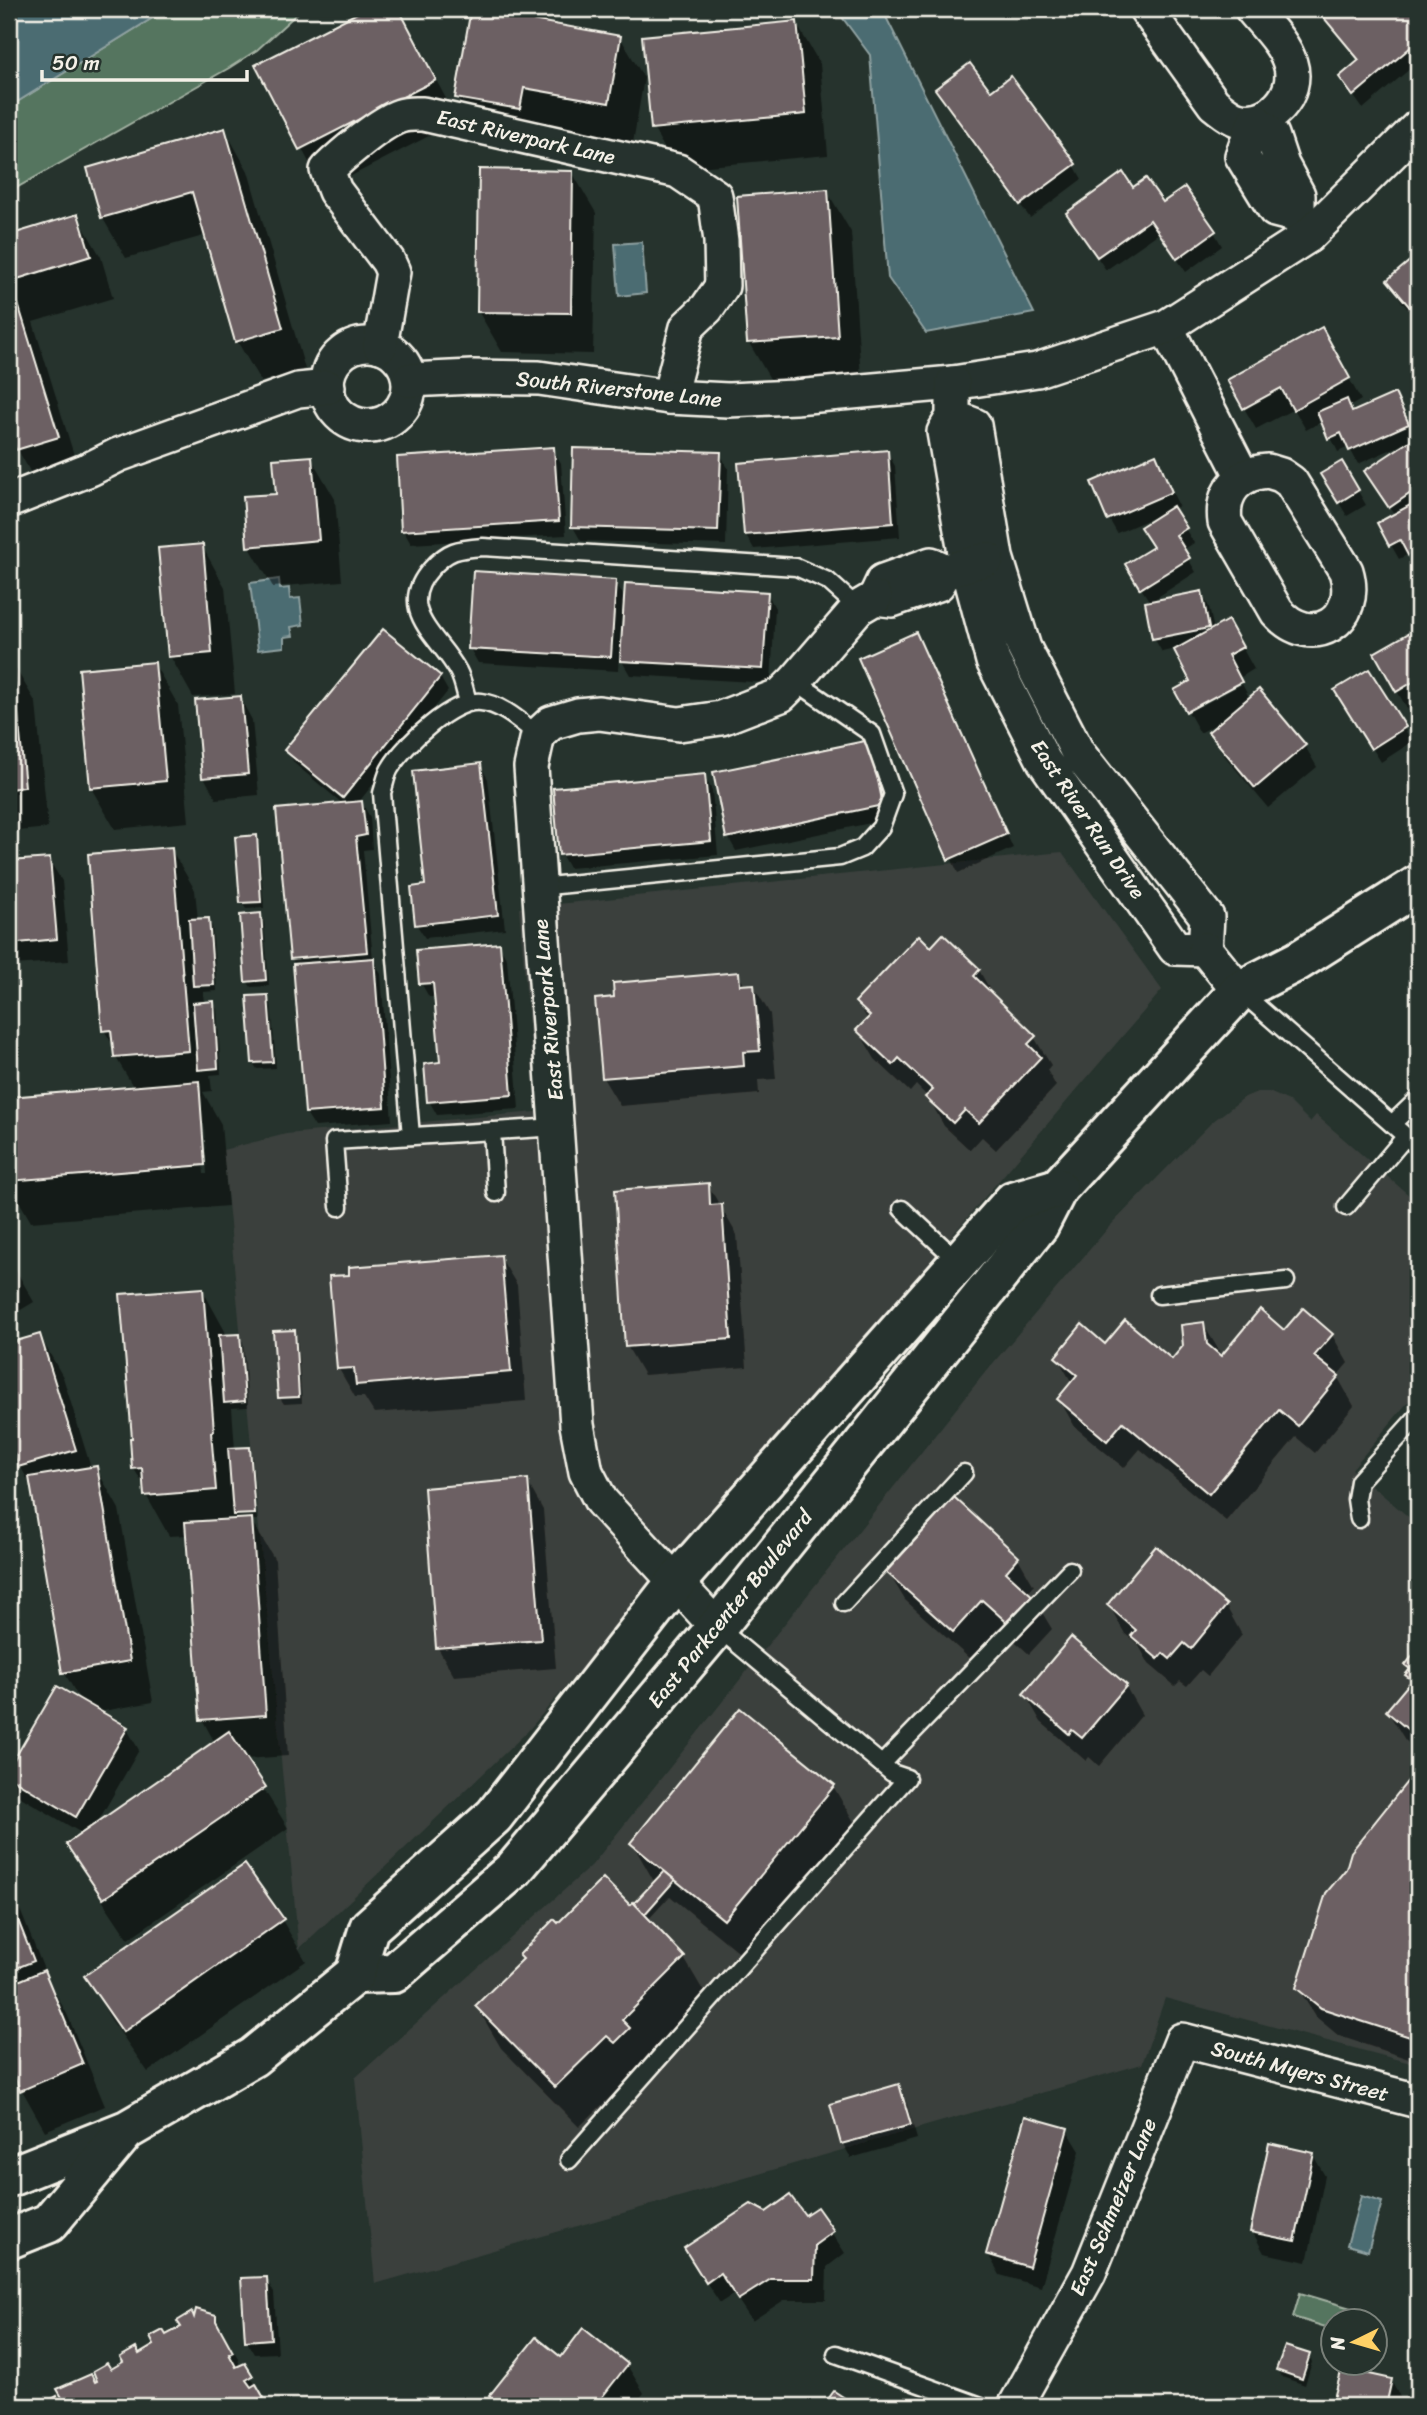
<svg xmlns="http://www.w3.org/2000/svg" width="1427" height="2415" font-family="Sriracha,sans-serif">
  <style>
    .built { fill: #3b403d }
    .green { fill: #54745e; stroke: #a4b2a3; stroke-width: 2 }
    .water { fill: #4b6c72; stroke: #8fa1a1; stroke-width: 2 }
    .shadow { fill: #0007; fill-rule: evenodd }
    .building { fill: #6c6063; stroke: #f4f1e8; stroke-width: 2 }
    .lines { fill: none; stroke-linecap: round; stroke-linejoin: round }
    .lane-casing { stroke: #f4f1e8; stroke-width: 21 }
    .street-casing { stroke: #f4f1e8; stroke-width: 38 }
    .secondary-casing { stroke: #f4f1e8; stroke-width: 44 }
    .lane { stroke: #26332d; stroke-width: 16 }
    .street { stroke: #26332d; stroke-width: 33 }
    .secondary { stroke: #26332d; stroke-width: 38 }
    .labels { text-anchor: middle; stroke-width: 5; stroke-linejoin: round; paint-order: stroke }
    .street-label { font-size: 21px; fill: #f4f1e8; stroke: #26332d }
  </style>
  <rect width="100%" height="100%" fill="#26332d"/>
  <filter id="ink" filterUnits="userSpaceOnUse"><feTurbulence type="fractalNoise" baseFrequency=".0143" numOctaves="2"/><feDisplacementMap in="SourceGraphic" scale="14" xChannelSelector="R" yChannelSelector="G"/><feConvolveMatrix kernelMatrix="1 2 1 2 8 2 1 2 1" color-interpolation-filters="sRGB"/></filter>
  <g filter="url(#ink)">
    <g class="built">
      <path d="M1062 852 1162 990 527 1732 299 1949 223 1150 286 1134 536 1112 519 908Z"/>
      <path d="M1257 1092H1269L1289 1101 1310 1122 1316 1115 1418 1203V1390L1352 1469 1418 1525V2065L1165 1998 1142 2064 375 2284 355 2078 592 1865 983 1375 1108 1228 1212 1122 1245 1097Z"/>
    </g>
    <g class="green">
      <path d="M167 9H302L257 50 229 68 9 192V107Z"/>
      <path d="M1300 2293 1354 2309 1350 2320H1332V2329L1293 2317Z"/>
    </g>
    <g class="water">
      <path d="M9 9H167L9 107Z"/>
      <path d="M836 9H882L1034 313 926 333 888 278 870 55Z"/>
      <path d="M642 242 646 293 619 296 615 244Z"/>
      <path d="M279 579 280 589 289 588 290 599 300 598 303 625 291 627 293 636 284 637V647L258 650 250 583Z"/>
      <path d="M1361 2196 1382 2202 1368 2251 1347 2245Z"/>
    </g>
    <g class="shadow">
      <path d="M368 9H398L458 121 324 190 257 66Z"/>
      <path d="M1326 9H1418V62L1363 109 1341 78 1360 62 1330 26 1322 12Z"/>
      <path d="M796 23 820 64 828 155 676 169 653 128Z"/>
      <path d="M620 37 644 78 633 143 547 128 481 139 457 97Z"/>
      <path d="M937 90 990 94 1074 165 1082 179 1030 218Z"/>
      <path d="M225 130 248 171 305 369 261 382 237 341 207 235 126 258 102 217Z"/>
      <path d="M572 172 596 213 593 354 502 352 478 311Z"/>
      <path d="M1133 189 1214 232 1222 246 1186 272 1159 233 1106 270 1076 227Z"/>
      <path d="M827 191 851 232 861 378 773 384 749 343Z"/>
      <path d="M77 216 101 257 113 298 33 322 81 478 41 491 18 450 9 421V237Z"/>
      <path d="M1418 256V321L1402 302 1390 281Z"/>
      <path d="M1334 351 1361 400 1349 407 1353 414 1402 410 1415 439 1410 441 1418 453V508L1414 511 1418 518V569L1409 554 1399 559 1379 524 1395 515 1375 486 1409 444 1408 442 1358 464 1349 447 1338 452 1323 421 1306 430 1294 409 1256 429 1244 408Z"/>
      <path d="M553 449 561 463 566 535 411 544 403 530Z"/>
      <path d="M887 452 895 466 900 537 754 549 746 535Z"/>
      <path d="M720 454 728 468 726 545 581 541 573 527Z"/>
      <path d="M1155 456 1179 506 1173 509 1194 543 1183 550 1196 572 1150 602 1135 579 1155 547 1160 517 1159 515 1117 533 1109 519Z"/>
      <path d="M311 458 335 499 342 581 273 587 249 546Z"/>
      <path d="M1342 463 1366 505 1347 516 1322 474Z"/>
      <path d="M202 546 225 587 235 694 193 697 170 656Z"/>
      <path d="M615 581 626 600 767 593 775 608 771 683 630 675 619 656 618 671 478 663 470 649Z"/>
      <path d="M1201 593 1209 607 1214 630 1228 622 1254 669 1201 702V706L1242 684 1250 699 1305 746 1317 767 1268 808 1223 754 1210 732 1221 723 1220 722 1200 733 1176 690 1192 682 1175 649 1162 652 1154 638Z"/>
      <path d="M1418 630V707L1409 712 1376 654Z"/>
      <path d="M383 631 440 677 448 691 358 803 361 802 370 817 372 849 363 850 373 960 381 974 392 1121 315 1127 306 1113 295 965 292 959 278 810 343 804 295 764 286 750Z"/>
      <path d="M915 634 1013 848 958 873 860 659Z"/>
      <path d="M12 662 36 703 48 828 9 832V663Z"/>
      <path d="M154 663 178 705 189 822 115 829 91 788Z"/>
      <path d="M240 698 252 720 259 795 216 799 204 777Z"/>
      <path d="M1345 705 1404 728 1412 742 1381 762Z"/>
      <path d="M877 756 890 819 736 851 728 837Z"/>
      <path d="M480 765 488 779 505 929 425 938 416 924 427 887Z"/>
      <path d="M704 776 712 790 718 855 569 868 561 854Z"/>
      <path d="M256 837 259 843 264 908 246 909 242 903Z"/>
      <path d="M171 849 195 890 198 920H208L212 926 217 991 203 992 204 1004 213 1003 217 1009 221 1074 210 1075 212 1091 203 1092 221 1124 228 1206 31 1222 9 1184V1098L134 1088 115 1056V1049L104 1030ZM200 1124H204L207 1174H204Z"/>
      <path d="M49 860 62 881 69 961 14 965 9 956V863Z"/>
      <path d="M260 915 264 922 269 986 251 987 247 981Z"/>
      <path d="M499 945 507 959 519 1109 437 1115 429 1101 441 1064 436 997H429L421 983Z"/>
      <path d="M931 949 979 970 995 999 1034 1037 1051 1065 1047 1070 1056 1086 996 1150 982 1137 970 1150 944 1126 928 1097 916 1085 910 1092 875 1059 858 1030 868 1020 857 1002Z"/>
      <path d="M738 974 745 986 753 985 770 1014 776 1079 758 1080 759 1094 620 1106 603 1078 616 998Z"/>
      <path d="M267 997 271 1003 276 1068 257 1069 253 1063Z"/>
      <path d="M708 1185 737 1235 747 1367 644 1375 627 1346Z"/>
      <path d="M500 1257 517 1285 526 1401 374 1413 364 1397H355L339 1369Z"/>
      <path d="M9 1258 34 1302 9 1317Z"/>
      <path d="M202 1289 225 1331 226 1337 239 1336 243 1342 248 1407 232 1408 235 1450 249 1449 252 1455 257 1520H251L275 1560 288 1756 245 1759 288 1828 128 1939 92 1885 68 1844 83 1834 19 1796 9 1778V1772L57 1688 81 1702 64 1672 33 1489 20 1466 9 1430V1345L40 1336 63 1377 91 1468H96L119 1509 153 1702 98 1712 127 1729 139 1750 96 1825 215 1743 202 1719 188 1535 169 1536 146 1495 145 1487 134 1469Z"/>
      <path d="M1203 1324 1220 1352V1359L1285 1332 1332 1335 1348 1363 1337 1376 1354 1406 1315 1453 1296 1437 1226 1521 1140 1449 1124 1468 1075 1427 1059 1399 1072 1383 1057 1357 1105 1346 1172 1362Z"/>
      <path d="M294 1332 297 1338 302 1403 284 1404 280 1398Z"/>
      <path d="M1418 1470V1487L1413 1477Z"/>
      <path d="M527 1481 543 1510 556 1668 454 1676 438 1648Z"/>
      <path d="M1018 1558 1034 1586 1027 1594 1035 1601 1052 1629 1029 1654 999 1627 970 1659 905 1600 888 1572Z"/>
      <path d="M1109 1605 1226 1606 1242 1635 1208 1676 1201 1670 1187 1686 1180 1681 1175 1686 1149 1664 1138 1644 1125 1634Z"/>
      <path d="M1071 1640 1126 1687 1142 1715 1099 1766 1089 1757 1086 1761 1041 1722 1025 1694Z"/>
      <path d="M1418 1651V1751L1405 1740 1388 1712 1412 1683 1407 1675 1410 1671 1407 1665Z"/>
      <path d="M1418 1771V2062L1339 2036 1315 2016 1298 1988 1353 1853Z"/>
      <path d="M833 1786 857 1827 748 1960 670 1896 647 1921 684 1958 708 1999 646 2060 652 2070 639 2083 632 2076 579 2127 501 2048 477 2007 524 1960 521 1955 558 1926 630 1908 655 1883 632 1843Z"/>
      <path d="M9 1882 49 1982 67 2014 105 2106 45 2131 22 2090 9 2058Z"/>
      <path d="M282 1920 306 1961 148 2072 110 2018 87 1977Z"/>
      <path d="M898 2087 906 2101 917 2139 851 2158 843 2144 832 2106Z"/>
      <path d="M1067 2130 1080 2151 1041 2287 1000 2275 988 2254Z"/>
      <path d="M1313 2155 1325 2176 1307 2262 1264 2253 1252 2231Z"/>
      <path d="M816 2209 845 2253 827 2267 826 2300H784L752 2321 734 2294 720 2303 698 2270 766 2214 804 2218Z"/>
      <path d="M266 2278 274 2293 278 2353 254 2354 246 2340Z"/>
      <path d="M214 2317 238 2358 240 2367 244 2365 268 2406H43L56 2399 60 2405 165 2337 195 2321Z"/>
      <path d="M1309 2356 1312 2362 1305 2385 1282 2377 1278 2370Z"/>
      <path d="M561 2359 627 2365 644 2393 633 2406H497L491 2396Z"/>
      <path d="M1343 2370 1391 2381 1403 2402V2406H1334Z"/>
    </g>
    <g class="building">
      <path d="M365 9H399L436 80 299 150 255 65Z"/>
      <path d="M471 9 621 36 609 103 524 88 520 109 455 98Z"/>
      <path d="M1323 9H1418V41L1353 96 1339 77 1359 60 1319 12Z"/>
      <path d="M797 21 806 114 651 129 642 36Z"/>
      <path d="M970 63 991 91 1011 76 1076 164 1020 205 935 89Z"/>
      <path d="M225 128 283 328 235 342 192 192 101 218 87 168Z"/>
      <path d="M479 169 573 171 571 313 477 312Z"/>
      <path d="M1123 172 1133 187 1146 178 1163 202 1185 187 1216 231 1177 259 1150 220 1097 257 1066 213Z"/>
      <path d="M828 189 838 337 747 343 737 196Z"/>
      <path d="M78 214 91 256 11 281 59 437 16 450 9 427V235Z"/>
      <path d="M1418 254V317L1387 280Z"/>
      <path d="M1322 327 1350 378 1293 410 1281 388 1243 409 1227 380Z"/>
      <path d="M1395 393 1409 424 1349 451 1341 433 1328 439 1317 412 1347 399 1352 412Z"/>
      <path d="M1411 440 1418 450V488L1389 508 1364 471Z"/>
      <path d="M554 447 559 521 401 531 397 457Z"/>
      <path d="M573 448 721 452 718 531 571 527Z"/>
      <path d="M888 450 893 523 744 535 738 463Z"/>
      <path d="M1156 454 1172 492 1107 520 1091 482Z"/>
      <path d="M312 456 319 540 247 547 243 496 276 494 273 459Z"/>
      <path d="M1342 461 1359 490 1338 503 1320 474Z"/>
      <path d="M1412 504 1418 515V557L1411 561 1400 540 1389 546 1377 523Z"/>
      <path d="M1173 506 1187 528 1176 535 1190 558 1140 589 1125 564 1153 547 1140 527Z"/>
      <path d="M203 544 212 653 168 657 158 548Z"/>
      <path d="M473 571 616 580 611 657 468 649Z"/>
      <path d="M625 583 768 592 763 669 620 661Z"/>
      <path d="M1202 591 1209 628 1152 639 1145 602Z"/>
      <path d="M1228 620 1243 647 1228 655 1242 682 1186 712 1174 690 1190 681 1174 650Z"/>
      <path d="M1418 628V679L1396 692 1374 653Z"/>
      <path d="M383 629 441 676 343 798 284 750Z"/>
      <path d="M916 632 1007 834 948 860 858 658Z"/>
      <path d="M13 660 25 787 9 789V661Z"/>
      <path d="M155 662 166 781 90 788 79 669Z"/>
      <path d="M1369 669 1406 727 1371 749 1334 690Z"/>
      <path d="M1259 689 1306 745 1255 788 1208 732Z"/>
      <path d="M241 696 248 774 202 778 195 700Z"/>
      <path d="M870 740 883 805 726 838 713 772Z"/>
      <path d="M481 763 498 915 415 925 411 887 425 885 413 771Z"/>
      <path d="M705 774 711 841 559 855 553 788Z"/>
      <path d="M362 801 366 835 356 837 367 952 290 959 276 809Z"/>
      <path d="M257 835 261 902 240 903 235 837Z"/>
      <path d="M172 847 189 1051 114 1057 111 1030 102 1031 88 854Z"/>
      <path d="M50 858 57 939 9 944V861Z"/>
      <path d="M261 913 266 980 245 982 240 915Z"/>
      <path d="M209 918 214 985 193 986 189 919Z"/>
      <path d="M943 934 980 969 974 976 1036 1036 1028 1044 1041 1057 979 1123 965 1110 953 1123 925 1097 933 1090 899 1058 893 1065 856 1030 870 1016 855 1002 919 935 931 947Z"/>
      <path d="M500 943 512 1095 427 1102 424 1064 440 1062 433 983 419 984 416 950Z"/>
      <path d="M374 958 385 1107 305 1113 293 964Z"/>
      <path d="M739 972 740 985 754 984 760 1051 743 1052 744 1066 602 1078 595 999 614 997 613 983Z"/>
      <path d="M268 995 273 1062 252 1063 247 996Z"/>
      <path d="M214 1001 218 1068 198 1070 193 1003Z"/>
      <path d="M199 1081 205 1165 9 1181V1097Z"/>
      <path d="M709 1183 710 1205 722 1204 731 1339 625 1347 615 1190Z"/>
      <path d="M501 1255 511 1372 356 1385 354 1368 337 1369 329 1276 349 1275V1267Z"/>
      <path d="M203 1288 214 1431 211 1432 216 1490 144 1496 142 1468 132 1469 130 1438H132L120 1294Z"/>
      <path d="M1303 1308 1333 1334 1314 1356 1339 1376 1298 1426 1279 1410 1209 1494 1123 1422 1107 1441 1057 1399 1077 1375 1055 1357 1082 1324 1105 1344 1125 1320 1172 1359 1183 1346 1181 1325 1204 1322 1207 1344 1221 1356 1260 1309 1284 1330Z"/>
      <path d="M295 1330 299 1397 278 1398 273 1331Z"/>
      <path d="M40 1334 76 1450 18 1467 9 1436V1343Z"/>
      <path d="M240 1334 245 1401 224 1403 219 1335Z"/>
      <path d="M250 1447 255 1514 233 1515 228 1448Z"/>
      <path d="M97 1466 130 1661 62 1673 29 1477Z"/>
      <path d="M528 1479 541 1640 436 1648 424 1488Z"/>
      <path d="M954 1497 1019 1557 1006 1572 1037 1600 1012 1627 982 1600 953 1632 886 1572Z"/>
      <path d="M252 1518 266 1715 200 1720 185 1522Z"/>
      <path d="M1156 1546 1227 1605 1191 1649 1184 1643 1170 1659 1163 1653 1158 1659 1131 1636 1136 1630 1107 1605Z"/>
      <path d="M1071 1637 1127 1685 1082 1738 1072 1730 1069 1734 1023 1694Z"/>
      <path d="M1418 1649V1738L1386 1711 1412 1680 1405 1675 1410 1669 1405 1665Z"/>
      <path d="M57 1686 128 1727 76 1817 9 1777V1768Z"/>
      <path d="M740 1708 835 1785 724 1920 630 1843Z"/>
      <path d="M229 1731 266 1787 103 1899 66 1844Z"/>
      <path d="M1418 1768V2012L1410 2037 1321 2008 1296 1988 1326 1893 1346 1869 1351 1852Z"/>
      <path d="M245 1864 284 1919 123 2032 84 1976Z"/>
      <path d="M664 1871 675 1880 644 1915 633 1904Z"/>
      <path d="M603 1878 630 1905 633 1902 685 1957 622 2020 630 2028 615 2043 607 2036 555 2087 475 2006 523 1959 519 1955 554 1919 558 1923Z"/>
      <path d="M9 1897 34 1961 9 1971Z"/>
      <path d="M44 1970 83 2064 20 2091 9 2063V1985Z"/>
      <path d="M899 2084 911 2125 841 2144 830 2104Z"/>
      <path d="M1025 2116 1068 2128 1029 2267 986 2254Z"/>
      <path d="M1269 2143 1314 2153 1295 2241 1250 2232Z"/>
      <path d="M790 2195 805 2215 817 2207 834 2231 815 2245 814 2279H771L738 2300 720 2273 706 2283 684 2248 751 2204 766 2212Z"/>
      <path d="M267 2277 271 2339 245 2341 241 2278Z"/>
      <path d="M196 2309 216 2315V2321L233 2352 229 2354 236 2367 245 2363 253 2376 246 2380 251 2387 256 2384 264 2398 257 2402 260 2406H32L41 2401 43 2404 57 2396 60 2403 64 2401 57 2389 91 2374 95 2382 97 2381 93 2371 107 2363 111 2369 123 2362 120 2357 136 2348 139 2354 154 2345 150 2337 163 2330 166 2335 181 2327 177 2321 192 2312 194 2317Z"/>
      <path d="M583 2328 628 2364 595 2406H502L489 2396 536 2337 561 2357Z"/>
      <path d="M1285 2346 1310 2354 1302 2379 1276 2370Z"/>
      <path d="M1342 2368 1392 2379 1386 2406H1332Z"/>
      <path d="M834 2391 857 2406H823Z"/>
    </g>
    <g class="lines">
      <g class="lane-casing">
        <g id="lane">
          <path d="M468 702C465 692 463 680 458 671 439 636 394 610 431 569 448 550 457 549 483 547L796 567 828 581 858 608"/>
          <path d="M538 887 840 857 862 848 881 827 893 794 872 734 795 681"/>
          <path d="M1241 992 1418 1147"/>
          <path d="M1392 1124 1418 1099"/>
          <path d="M492 1131 496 1193"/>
          <path d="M411 1136 382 793C385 784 386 774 391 767 405 744 453 699 481 702 502 704 522 723 538 735"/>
          <path d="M339 1207 334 1141 558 1127"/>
          <path d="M1346 1207 1406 1136"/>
          <path d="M902 1209 959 1262"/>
          <path d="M1159 1295 1286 1281"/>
          <path d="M1359 1519 1356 1499 1359 1481 1418 1416"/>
          <path d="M844 1603 964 1473"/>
          <path d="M882 1764 1070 1570"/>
          <path d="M569 2160 907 1778 892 1773 717 1627"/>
          <path d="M836 2354 981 2406"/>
        </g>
      </g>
      <g class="street-casing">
        <g id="street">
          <path d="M1146 9 1214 104C1222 110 1228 116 1237 119 1270 128 1300 94 1290 63 1284 43 1265 25 1252 9"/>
          <path d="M1298 216 1275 210 1242 156 1255 120 1272 135 1282 165 1298 195V216L1308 236"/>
          <path d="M1166 327 1243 477"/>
          <circle cx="368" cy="385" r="41"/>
          <path d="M380 346 393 272 388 261 335 191 327 170C342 155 381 122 400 116 408 113 414 114 423 114L678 171 715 196 721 241 722 286 707 308 687 327 669 397"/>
          <path d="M409 380 472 377 539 378 669 397 728 400 795 397 953 383 1037 370 1166 327 1308 236 1418 127"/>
          <path d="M953 417 974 425 996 557 1024 648 1078 753 1207 917 1205 949 1175 948 1044 761 993 661 967 564 944 432 953 417V383"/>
          <path d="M1268 471 1281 475 1291 482 1346 571C1361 621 1312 651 1277 612L1225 522C1221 492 1238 473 1268 471Z"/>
          <path d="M9 501 90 469 118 455 298 390 328 387"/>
          <path d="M946 571 931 564 883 581 875 598 892 600 938 584 946 571 987 559"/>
          <path d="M1205 949 1239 991"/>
          <path d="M717 1627 601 1501 586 1472 577 1425 531 767 538 735 551 723 578 715 599 713 679 724 721 718 781 695 795 681 858 608 875 598"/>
          <path d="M1015 2406 1089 2273 1182 2040 1418 2101"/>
        </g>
      </g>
      <g class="secondary-casing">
        <g id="secondary">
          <path d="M355 1974 394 1973 514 1869 717 1627 1027 1240 1039 1225 1058 1188 1239 991 1298 961 1418 885"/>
          <path d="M9 2177 127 2130 253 2057 355 1974 369 1928 494 1816 676 1582 1013 1201 1058 1188"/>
          <path d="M9 2239 49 2223 123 2134"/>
        </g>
      </g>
      <use href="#lane" class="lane"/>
      <use href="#street" class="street"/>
      <use href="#secondary" class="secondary"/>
    </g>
  </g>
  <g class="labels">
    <g class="street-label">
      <text transform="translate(526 137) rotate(13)" y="7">East Riverpark Lane</text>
      <text transform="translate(619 389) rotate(6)" y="7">South Riverstone Lane</text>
      <text transform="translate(1088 819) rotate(56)" y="7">East River Run Drive</text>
      <text transform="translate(548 1010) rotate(-95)" y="7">East Riverpark Lane</text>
      <text transform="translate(730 1609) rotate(-51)" y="7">East Parkcenter Boulevard</text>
      <text transform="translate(1300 2071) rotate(15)" y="7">South Myers Street</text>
      <text transform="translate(1113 2207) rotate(-67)" y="7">East Schmeizer Lane</text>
    </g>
  </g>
  <rect width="1427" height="2415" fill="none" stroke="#26332d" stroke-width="35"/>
  <rect x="18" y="18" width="1392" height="2380" fill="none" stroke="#f4f1e8" stroke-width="2.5" filter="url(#ink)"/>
  <g transform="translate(1354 2342) rotate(265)"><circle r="33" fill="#26332d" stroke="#787f78" stroke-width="2"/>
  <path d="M0-5L12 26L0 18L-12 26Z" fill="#ffd166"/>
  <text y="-10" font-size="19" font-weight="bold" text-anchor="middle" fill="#f4f1e8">N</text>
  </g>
  <path d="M42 70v10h205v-10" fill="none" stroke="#f4f1e8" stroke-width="3.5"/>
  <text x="52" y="70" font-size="21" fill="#f4f1e8" stroke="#26332d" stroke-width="5" paint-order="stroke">50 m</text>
</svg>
